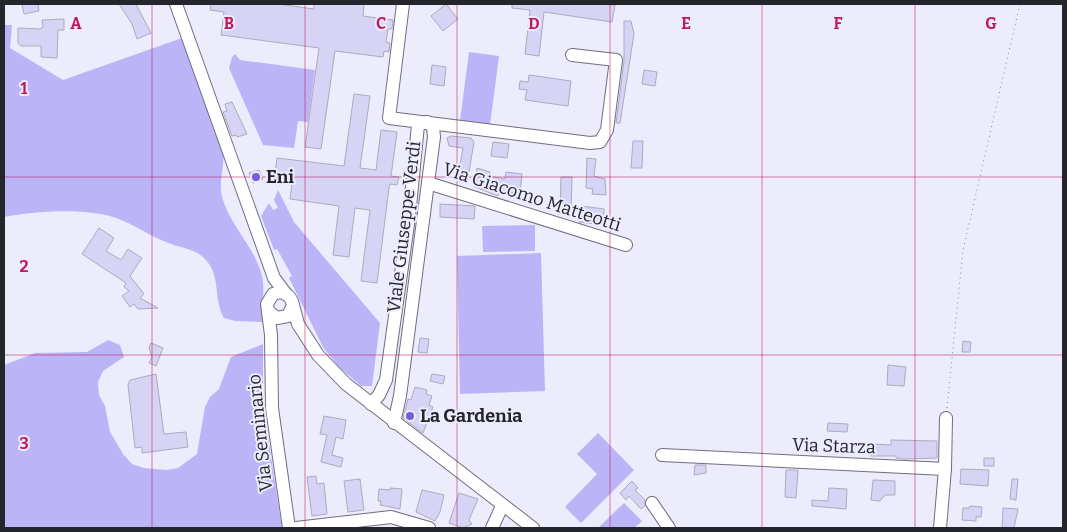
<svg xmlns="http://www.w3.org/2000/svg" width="1067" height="532" font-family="Bitter,serif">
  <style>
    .green { fill: #bbb4f7 }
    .building { fill: #d6d3f4; stroke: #acabbe }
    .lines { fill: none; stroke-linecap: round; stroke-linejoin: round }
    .minor-casing { stroke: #6f6d7f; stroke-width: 14 }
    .path { stroke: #858590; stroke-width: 1; stroke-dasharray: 1 4; stroke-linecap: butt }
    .minor { stroke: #fff; stroke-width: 12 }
    .grid { fill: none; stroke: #c2185b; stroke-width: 1; stroke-opacity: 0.55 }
    .poi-dot { fill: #775dd8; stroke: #edecfc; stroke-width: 2 }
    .labels { text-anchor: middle; stroke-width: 4; stroke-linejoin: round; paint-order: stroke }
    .poi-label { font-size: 18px; font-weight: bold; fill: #25252c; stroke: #edecfc; text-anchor: start }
    .street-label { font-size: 18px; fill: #25252c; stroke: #edecfc }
    .grid-label { font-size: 16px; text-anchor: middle; font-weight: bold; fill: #c2185b; stroke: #edecfc; stroke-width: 4; stroke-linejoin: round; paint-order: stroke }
  </style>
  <rect width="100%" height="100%" fill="#edecfc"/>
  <g class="green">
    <path d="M4 25H12L10 48 63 80 182 38 223 151C225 167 218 182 222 197 230 226 255 247 262 276 265 290 262 308 262 322L235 321 224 318C214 301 220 280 209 264 199 248 181 249 166 242 150 236 137 226 121 220 91 207 35 211 4 217Z"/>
    <path d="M469 52 499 56 490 125 460 121Z"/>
    <path d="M235 54 240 60 315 70 308 122 298 121 294 148 263 145 229 68 232 57Z"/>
    <path d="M278 190 294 222 380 323 372 386H361L338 366 323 347 289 278 292 276 277 249 274 250 261 216 269 203 273 210 278 208 274 200Z"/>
    <path d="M535 225V251L483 252 482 226Z"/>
    <path d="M541 253 545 391 460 394 457 256Z"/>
    <path d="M108 340 120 345 124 357 103 371 98 382 99 395 105 406 110 432 123 454 132 464 144 468 166 470 178 468 197 454 205 407 210 397 219 389 231 357 263 344V405L282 528H4V365L35 353 87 352Z"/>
    <path d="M598 433 634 470 581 523 565 507 597 474 577 454Z"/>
    <path d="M624 503 642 521 634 528H598Z"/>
  </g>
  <g class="building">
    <path d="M22 4H38L39 11 24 14Z"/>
    <path d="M119 4H136L151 33 137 39 132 24Z"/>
    <path d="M211 4H278L314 9V4H364L363 16 393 20 392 29H388L386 42 390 43 389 52 384 51 383 57 335 51 321 149 305 147 319 48 221 35 224 12 210 10Z"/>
    <path d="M446 4 458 19 443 31 431 16Z"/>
    <path d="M512 4H602L615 5 612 22 544 12 539 56 525 54 530 10 512 8Z"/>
    <path d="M64 19V30H58L57 58 41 57V46H21L18 43V28L40 29 43 27 42 20Z"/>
    <path d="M624 21H631L634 34 620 123H616L624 61Z"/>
    <path d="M432 65 446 67 444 86 430 84Z"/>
    <path d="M644 70 657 72 655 86 642 84Z"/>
    <path d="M529 75 571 81 568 106 525 100 527 90 519 89 520 81 528 82Z"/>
    <path d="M354 94 370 96 360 168 376 170 381 130 397 132 391 176 399 177 397 185 390 184 389 188 377 283 361 281 370 210 355 208 349 257 333 255 339 206 290 199 293 176 275 174 277 158 344 166Z"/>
    <path d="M232 102 247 134 237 137 236 135 232 136 223 112 227 111 225 104Z"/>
    <path d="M451 136 471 138 474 142 469 172 459 171 463 148 449 146 447 138Z"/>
    <path d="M633 141H643L642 168H631Z"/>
    <path d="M493 142 509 144 507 158 491 156Z"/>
    <path d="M587 158 596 159 594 176 605 179 606 195 592 194 593 189 586 188Z"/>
    <path d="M477 168 490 172 489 176 505 179 506 172 522 174 520 194 499 191 498 196 475 187Z"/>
    <path d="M259 170 263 179 253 183 249 173Z"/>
    <path d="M561 177H572L571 210H560Z"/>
    <path d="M440 204 475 206 474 219 440 217Z"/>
    <path d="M581 206 604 209 603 225 579 222Z"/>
    <path d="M99 228 114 238 106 251 121 260 128 249 142 258 130 276 144 294 140 298 158 308 138 309 134 304 130 307 122 296 129 291 124 287 126 283 82 254Z"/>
    <path d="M420 338 429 339 427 353 418 352Z"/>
    <path d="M963 341 971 342 970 352H962Z"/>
    <path d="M151 343 163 348 156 366 149 363 152 357 149 348Z"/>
    <path d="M888 365 906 367 904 386 887 385Z"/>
    <path d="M156 374 164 434 186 432 188 447 142 453V447L135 448 128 385 130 380Z"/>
    <path d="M432 374 445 376 443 384 430 381Z"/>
    <path d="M415 387 427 390 426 394 432 396 429 405 433 407 423 433 403 418 408 399 411 400Z"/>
    <path d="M324 416 346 420 343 439 336 437 332 455 343 458 341 467 321 462 327 435 320 434Z"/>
    <path d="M828 423 848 424 847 432 827 431Z"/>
    <path d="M891 440 937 441V458L904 459 896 458V456H871V444L891 445Z"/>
    <rect x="984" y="458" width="10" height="8"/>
    <path d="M695 465H706V473L694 475Z"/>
    <path d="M961 469 989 470 988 486 960 484Z"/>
    <path d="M786 470H798L796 498 785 497Z"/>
    <path d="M316 476 317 484 324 483 327 514 312 516 307 477Z"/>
    <path d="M360 479 364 510 348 512 344 481Z"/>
    <path d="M1012 479H1018L1016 500 1010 499Z"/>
    <path d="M873 480 895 481V495H885L880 501 871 500Z"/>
    <path d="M632 481 638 488 635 490 645 500V506L641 509 629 496 626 500 620 493Z"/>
    <path d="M390 488 402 489 400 509 380 505 381 501H378L379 489 390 490Z"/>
    <path d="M829 488 847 489 846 509 812 506V500L828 501Z"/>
    <path d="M422 490 444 495 440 512 435 521 416 512Z"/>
    <path d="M459 493 478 499 469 520 472 524 463 528 449 523Z"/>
    <path d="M970 506 982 507 981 517H976V521L962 520 963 508H969Z"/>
    <path d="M1003 508 1018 509 1014 528H1002Z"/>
  </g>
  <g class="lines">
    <g class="minor-casing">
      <g id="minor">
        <path d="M176 4 274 278 286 294"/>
        <path d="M403 4 389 118 590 143 600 142 607 130 616 60 572 55"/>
        <path d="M428 183 626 245"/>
        <path d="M293 305 298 324 318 355 346 384 533 528"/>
        <path d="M269 312 277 318 288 316 293 305C291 295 283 290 273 294L267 304 271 335 272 408 289 528"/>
        <path d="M371 404 379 395 386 380 409 217 418 125 427 122"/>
        <path d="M394 423 400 396 434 137 433 127 427 122"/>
        <path d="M662 455 945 469 940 528"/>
        <path d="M945 469 946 418"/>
        <path d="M652 503 669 528"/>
        <path d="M296 528 391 517 429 528"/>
        <path d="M492 528 502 506"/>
      </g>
    </g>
    <path class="path" d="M947 408 963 250 1020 4"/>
    <use href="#minor" class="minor"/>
  </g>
  <path class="grid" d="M152 4V528M305 4V528M457 4V528M610 4V528M762 4V528M915 4V528M4 177H1063M4 355H1063"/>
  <g class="poi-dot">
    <circle cx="256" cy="177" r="5"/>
    <circle cx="410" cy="416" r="5"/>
  </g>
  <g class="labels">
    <g class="poi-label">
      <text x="266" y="183">Eni</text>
      <text x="420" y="422">La Gardenia</text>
    </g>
    <g class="street-label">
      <text transform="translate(532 197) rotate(18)" y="6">Via Giacomo Matteotti</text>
      <text transform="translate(404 227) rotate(-83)" y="6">Viale Giuseppe Verdi</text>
      <text transform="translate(260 433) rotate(-96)" y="6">Via Seminario</text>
      <text transform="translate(834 446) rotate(2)" y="6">Via Starza</text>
    </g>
  </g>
  <g class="grid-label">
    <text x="76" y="29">A</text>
    <text x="229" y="29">B</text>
    <text x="381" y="29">C</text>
    <text x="534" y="29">D</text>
    <text x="686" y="29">E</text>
    <text x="838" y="29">F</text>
    <text x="991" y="29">G</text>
    <text x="24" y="94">1</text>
    <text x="24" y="272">2</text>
    <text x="24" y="449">3</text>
  </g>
  <rect width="1067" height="532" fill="none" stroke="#25252c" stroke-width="10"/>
</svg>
